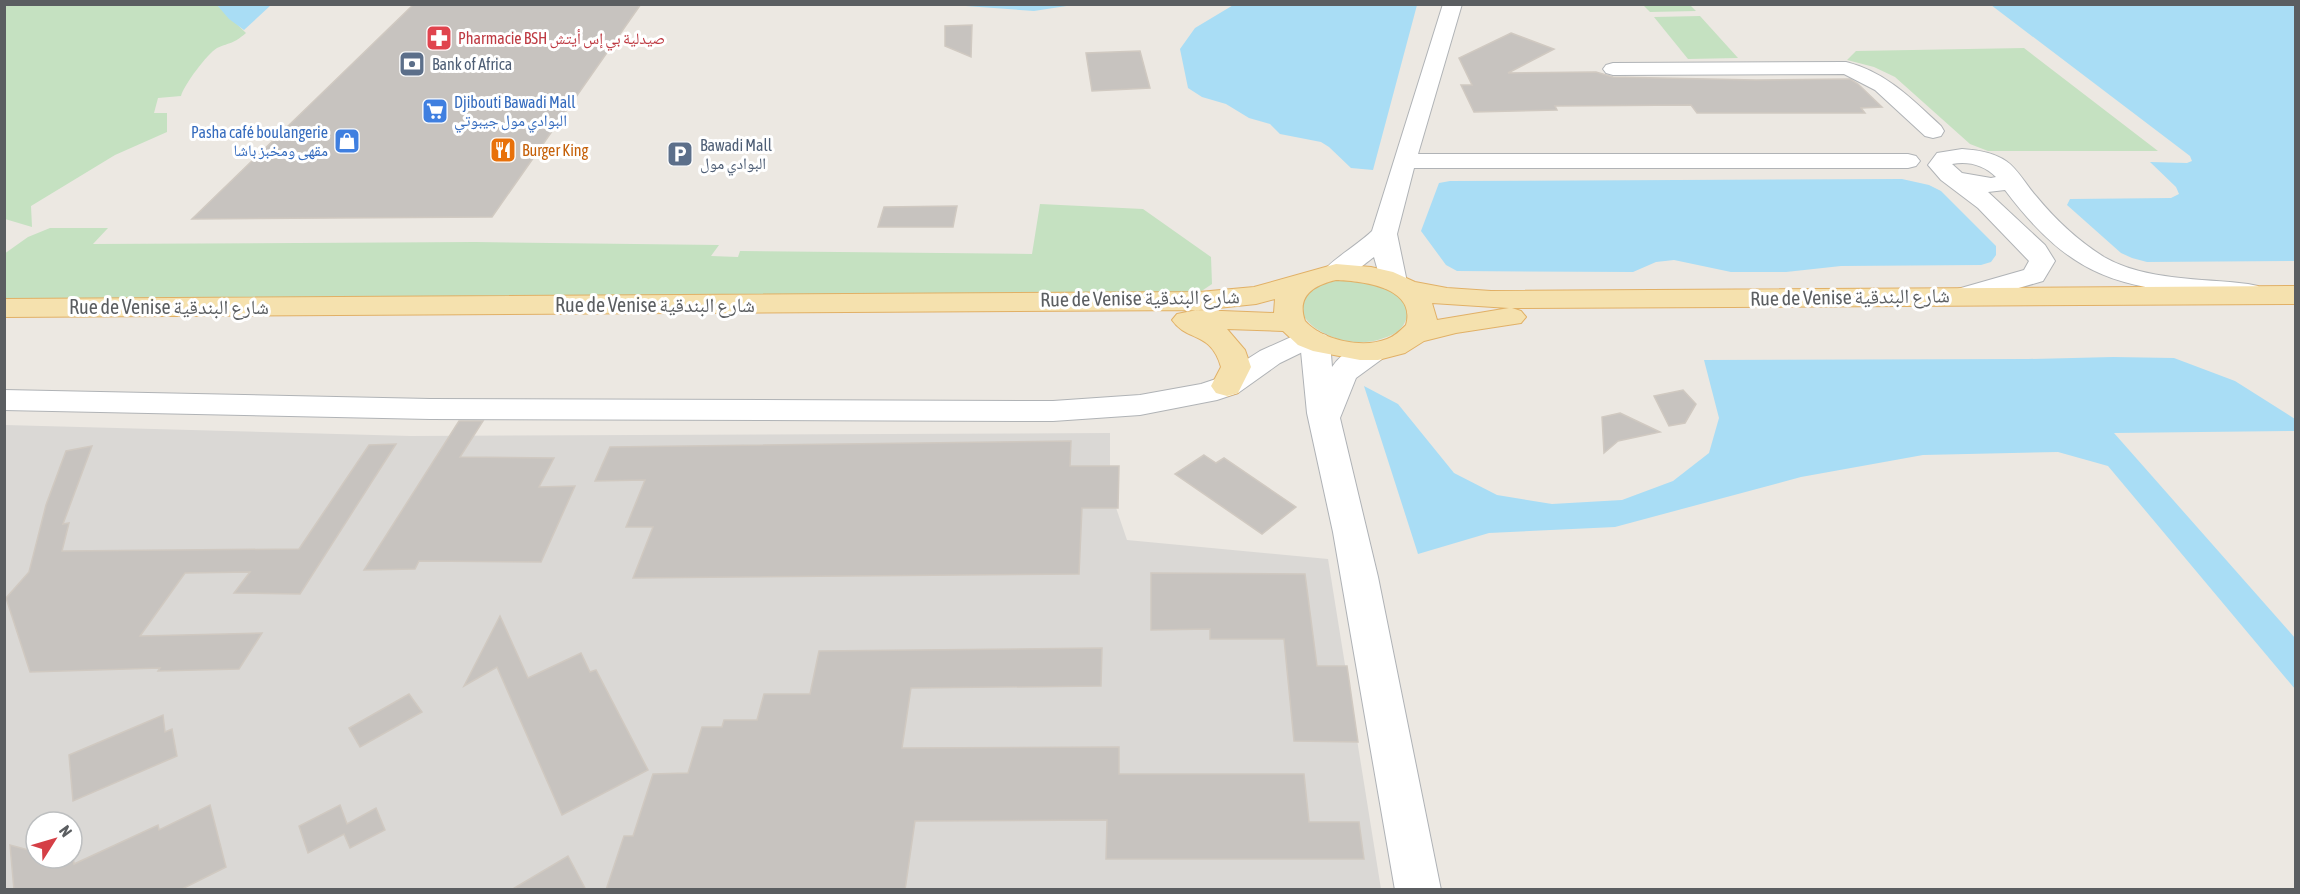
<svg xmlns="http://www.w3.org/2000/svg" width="2300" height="894" font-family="'Asap Condensed','Noto Naskh Arabic',sans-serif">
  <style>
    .industrial { fill: #dad8d5; fill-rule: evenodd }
    .green { fill: #c5e1c1 }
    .water { fill: #a9ddf5 }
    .building { fill: #c7c3bf; stroke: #d0c9c1; stroke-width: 1.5 }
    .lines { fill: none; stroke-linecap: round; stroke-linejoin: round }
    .minor-casing { stroke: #b0b3b6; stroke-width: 2 }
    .secondary-casing { stroke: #afb2b6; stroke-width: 2 }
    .primary-casing { stroke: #e1b066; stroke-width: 2 }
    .minor { fill: #fff; fill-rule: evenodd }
    .secondary { fill: #fff; fill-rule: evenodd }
    .primary { fill: #f5e1ae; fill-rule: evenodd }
    .labels { text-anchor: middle; stroke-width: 6; stroke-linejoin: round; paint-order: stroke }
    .far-health-label { font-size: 16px; fill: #be3a42; stroke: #fff; text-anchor: start }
    .far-service-label { font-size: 16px; fill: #4e5e75; stroke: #fff; text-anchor: start }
    .far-shop-label { font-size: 16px; fill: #366cbe; stroke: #fff; text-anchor: start }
    .far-food-label { font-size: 16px; fill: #c56008; stroke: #fff; text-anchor: start }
    .street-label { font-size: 20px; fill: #5b5e61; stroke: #fff }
  </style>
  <rect width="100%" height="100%" fill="#ece8e2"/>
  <path class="industrial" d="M5 425 411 436 1110 433V490L1127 540 1328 559 1381 889 5 890ZM36 822H72V858H36Z"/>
  <g class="green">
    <path d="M5 5H217L246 33C233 44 231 42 217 48 207 54 184 85 181 96L158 98 154 113H167V132L115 155 31 206 32 227 5 219Z"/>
    <path d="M1643 5H1690L1696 11 1650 12Z"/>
    <path d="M1700 16 1738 58 1688 59 1654 17Z"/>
    <path d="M2024 48 2158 151H1988L1970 144 1895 77 1874 67 1847 60 1856 51Z"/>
    <path d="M1040 204 1143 209 1211 257 1212 284 1194 296 5 302 4 254 28 237 50 228H108L93 244 475 242 719 245 711 256 738 257 740 251 1032 254Z"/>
    <path d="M1340 280C1360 280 1423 291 1404 324 1399 333 1390 336 1381 339 1328 357 1254 295 1340 280Z"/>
  </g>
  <g class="water">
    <path d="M1235 4 1417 5 1373 170 1351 168 1329 147 1321 142 1280 134 1270 124 1249 118 1226 104 1202 97 1188 88 1180 49 1195 28Z"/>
    <path d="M217 5H271L244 30 229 19Z"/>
    <path d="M952 5V4L1073 5 1034 11Z"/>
    <path d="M1991 5H2295V261L2147 262 2132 258 2121 253 2067 205 2070 199 2171 198 2179 194 2176 187 2150 162 2187 163 2192 161 2190 156Z"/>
    <path d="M1902 179 1929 185 1941 191 1996 246V255L1991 262 1981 265 1841 266 1786 272H1731L1674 260 1656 262 1633 272 1457 271 1446 265 1421 231 1439 183 1450 181Z"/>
    <path d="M2113 357 2174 358 2235 381 2295 419V431L2114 433 2295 638V689L2108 466 2058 452 1923 455 1801 477 1615 527 1489 533 1418 554 1364 386 1398 404 1454 473 1497 495 1552 504 1622 500 1673 481 1709 453 1719 418 1704 360 2028 359Z"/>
  </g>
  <g class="building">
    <path d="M414 4H641L492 217 192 219Z"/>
    <path d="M972 25 971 57 945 46V26Z"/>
    <path d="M1511 33 1554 49 1508 73 1596 72 1613 77 1756 80 1850 79 1858 84 1882 107 1861 108 1865 113H1697L1691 105 1555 106 1557 110 1474 112 1461 85H1472L1459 58Z"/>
    <path d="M1140 51 1150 88 1092 91 1086 53Z"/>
    <path d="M957 206 953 227H878L884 207Z"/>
    <path d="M1683 390 1696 404 1685 423 1669 426 1654 396Z"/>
    <path d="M1620 413 1660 432 1618 441 1604 453 1602 417Z"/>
    <path d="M459 421H483L460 457 554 458 539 487 575 486 541 562 419 561 415 569 364 570Z"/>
    <path d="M1071 441 1070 466H1119L1118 508H1082L1079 574 633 578 653 527H626L645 480 595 481 610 447Z"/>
    <path d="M396 444 300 594 234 593 250 572 185 573 140 636 262 633 239 669 158 671 160 668 30 672 6 598 29 572 46 505 66 451 92 446 63 524 69 523 62 551 299 549 369 445Z"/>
    <path d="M1204 455 1216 463 1224 458 1296 507 1262 534 1175 474Z"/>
    <path d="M1151 573 1305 574 1317 666H1347L1358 742 1294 741 1284 639H1210V629L1151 630Z"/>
    <path d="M500 616 528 678 581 653 590 672 596 670 648 770 562 815 497 667 464 686Z"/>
    <path d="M1102 648 1101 686 911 688 902 748 1119 747V774H1304L1309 822H1359L1364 859H1106L1107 820 915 821 905 890H606L624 836H633L653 774 688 773 702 727H722L724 720H757L764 694H810L819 651Z"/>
    <path d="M409 694 422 712 360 747 349 728Z"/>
    <path d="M163 715 165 732 172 729 177 756 73 801 69 755Z"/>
    <path d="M210 805 226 867 180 890H14L10 845 36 852V858H72L73 852 74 864 158 825 159 830Z"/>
    <path d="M340 805 347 824 376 808 385 830 350 848 344 834 308 853 299 826Z"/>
    <path d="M568 856 586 890H511Z"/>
  </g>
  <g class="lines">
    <g class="minor-casing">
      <g id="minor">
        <path d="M1443 4H1462L1418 154H1908L1916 156 1920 161 1916 166 1908 168H1414L1397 234 1407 282 1404 288 1394 290 1384 288 1381 282 1374 257C1359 268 1346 282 1327 278L1323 272C1331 260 1359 244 1372 231Z"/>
        <path d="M1846 62C1886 72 1912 99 1941 126L1944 131 1941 136 1933 138 1925 136 1875 90 1844 74 1613 75 1606 73 1603 69 1606 65 1613 63Z"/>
        <path d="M1962 149C1976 150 1993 152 2006 161 2018 169 2026 185 2036 196 2055 219 2078 241 2104 257 2146 281 2201 278 2248 284L2258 286 2262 292 2258 298 2248 300C2131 286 2082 292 2005 190L1988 192 2045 245 2055 261 2043 281 1964 304 1954 302 1950 296 1954 290 2024 270 2029 261 1978 208 1941 180 1928 165 1937 153ZM1952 164C1968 161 1984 165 1996 177L1991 178 1962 173Z"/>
        <path d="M1309 329 1319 332 1323 338 1319 344 1280 363 1238 393 1217 400 1140 415 1053 421 430 419 4 410V390L430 399 1053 401 1140 395 1201 384 1216 379 1260 351Z"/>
      </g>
    </g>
    <g class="secondary-casing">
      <path id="secondary" d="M1315 332 1326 335 1330 341 1332 367C1343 351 1362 341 1382 345L1386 352 1382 359 1356 378 1340 418 1378 577 1441 890H1395L1333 532 1307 413 1300 341 1304 335Z"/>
    </g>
    <g class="primary-casing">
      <path id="primary" d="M1336 264 1371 267 1393 272 1415 282 1447 288 1491 291 2296 286V304L1512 308 1521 311 1526 317 1521 323 1456 333 1424 341 1405 353 1378 360H1360L1313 351 1298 345 1283 331 1227 329 1245 350 1251 367 1238 393 1227 396 1216 393 1211 386 1221 367C1211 331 1187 342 1172 320L1177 314 1197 310 1274 313 1275 299 1256 304 1199 310 4 317V299L1199 292 1254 287ZM1336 280C1362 281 1417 287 1406 325 1400 331 1395 336 1387 339 1362 349 1322 340 1305 321 1296 296 1314 285 1336 280ZM1432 303 1509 308 1437 320Z"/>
    </g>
    <use href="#minor" class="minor"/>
    <use href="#secondary" class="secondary"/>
    <use href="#primary" class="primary"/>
  </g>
  <defs>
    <g id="pharmacy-square" transform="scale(1.35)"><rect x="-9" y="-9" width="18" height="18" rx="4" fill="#e0444e" stroke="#fff"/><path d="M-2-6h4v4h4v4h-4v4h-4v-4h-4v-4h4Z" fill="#fff"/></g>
    <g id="bank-square" transform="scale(1.35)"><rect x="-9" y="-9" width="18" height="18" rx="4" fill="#5c6f8a" stroke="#fff"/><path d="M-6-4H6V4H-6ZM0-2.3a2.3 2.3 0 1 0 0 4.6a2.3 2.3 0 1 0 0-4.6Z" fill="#fff"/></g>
    <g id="supermarket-square" transform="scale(1.35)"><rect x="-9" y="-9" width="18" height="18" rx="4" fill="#3f7fe0" stroke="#fff"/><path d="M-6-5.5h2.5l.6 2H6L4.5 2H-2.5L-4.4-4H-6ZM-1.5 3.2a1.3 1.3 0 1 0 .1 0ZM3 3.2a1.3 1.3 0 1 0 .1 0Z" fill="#fff"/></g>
    <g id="shop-square" transform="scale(1.35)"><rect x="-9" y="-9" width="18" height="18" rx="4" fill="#3f7fe0" stroke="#fff"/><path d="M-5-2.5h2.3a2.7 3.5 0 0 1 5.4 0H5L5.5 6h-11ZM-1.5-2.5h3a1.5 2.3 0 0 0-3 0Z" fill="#fff"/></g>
    <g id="restaurant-square" transform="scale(1.35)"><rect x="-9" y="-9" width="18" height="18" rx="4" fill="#e8710a" stroke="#fff"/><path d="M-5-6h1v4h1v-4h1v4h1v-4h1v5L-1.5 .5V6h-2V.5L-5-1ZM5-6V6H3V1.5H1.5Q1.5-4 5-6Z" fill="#fff"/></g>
    <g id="parking-square" transform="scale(1.35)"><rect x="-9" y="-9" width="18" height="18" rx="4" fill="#5c6f8a" stroke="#fff"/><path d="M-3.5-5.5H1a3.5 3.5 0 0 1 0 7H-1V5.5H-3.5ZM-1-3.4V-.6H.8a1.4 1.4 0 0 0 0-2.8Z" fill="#fff"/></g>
  </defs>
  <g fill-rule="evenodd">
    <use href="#pharmacy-square" x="439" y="38"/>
    <use href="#bank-square" x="412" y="64"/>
    <use href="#supermarket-square" x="435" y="111"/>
    <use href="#shop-square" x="347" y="141"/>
    <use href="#restaurant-square" x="503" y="150"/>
    <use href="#parking-square" x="680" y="154"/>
  </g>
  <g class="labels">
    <g class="far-health-label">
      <text x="458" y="44">Pharmacie BSH صيدلية بي إس أيتش</text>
    </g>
    <g class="far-service-label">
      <text x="432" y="70">Bank of Africa</text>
      <text x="700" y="151">Bawadi Mall<tspan x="700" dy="18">البوادي مول</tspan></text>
    </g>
    <g class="far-shop-label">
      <text x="454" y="108">Djibouti Bawadi Mall<tspan x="454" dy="18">البوادي مول جيبوتي</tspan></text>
      <text x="328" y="138" text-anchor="end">Pasha café boulangerie<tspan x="328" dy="18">مقهى ومخبز باشا</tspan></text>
    </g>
    <g class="far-food-label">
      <text x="522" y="156">Burger King</text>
    </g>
    <g class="street-label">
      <text transform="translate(1850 297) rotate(-1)" y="7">Rue de Venise شارع البندقية</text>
      <text transform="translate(1140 298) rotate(-1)" y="7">Rue de Venise شارع البندقية</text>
      <text x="655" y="312">Rue de Venise شارع البندقية</text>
      <text x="169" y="314">Rue de Venise شارع البندقية</text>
    </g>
  </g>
  <rect width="2300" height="894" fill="none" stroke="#5b5e61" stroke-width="12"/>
  <g transform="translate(54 840) rotate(53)"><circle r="28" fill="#ffffff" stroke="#bdbfc0" stroke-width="1.5"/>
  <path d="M0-4.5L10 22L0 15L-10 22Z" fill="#d53f46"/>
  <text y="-9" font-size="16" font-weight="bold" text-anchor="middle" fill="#5b5e61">N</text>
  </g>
</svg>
